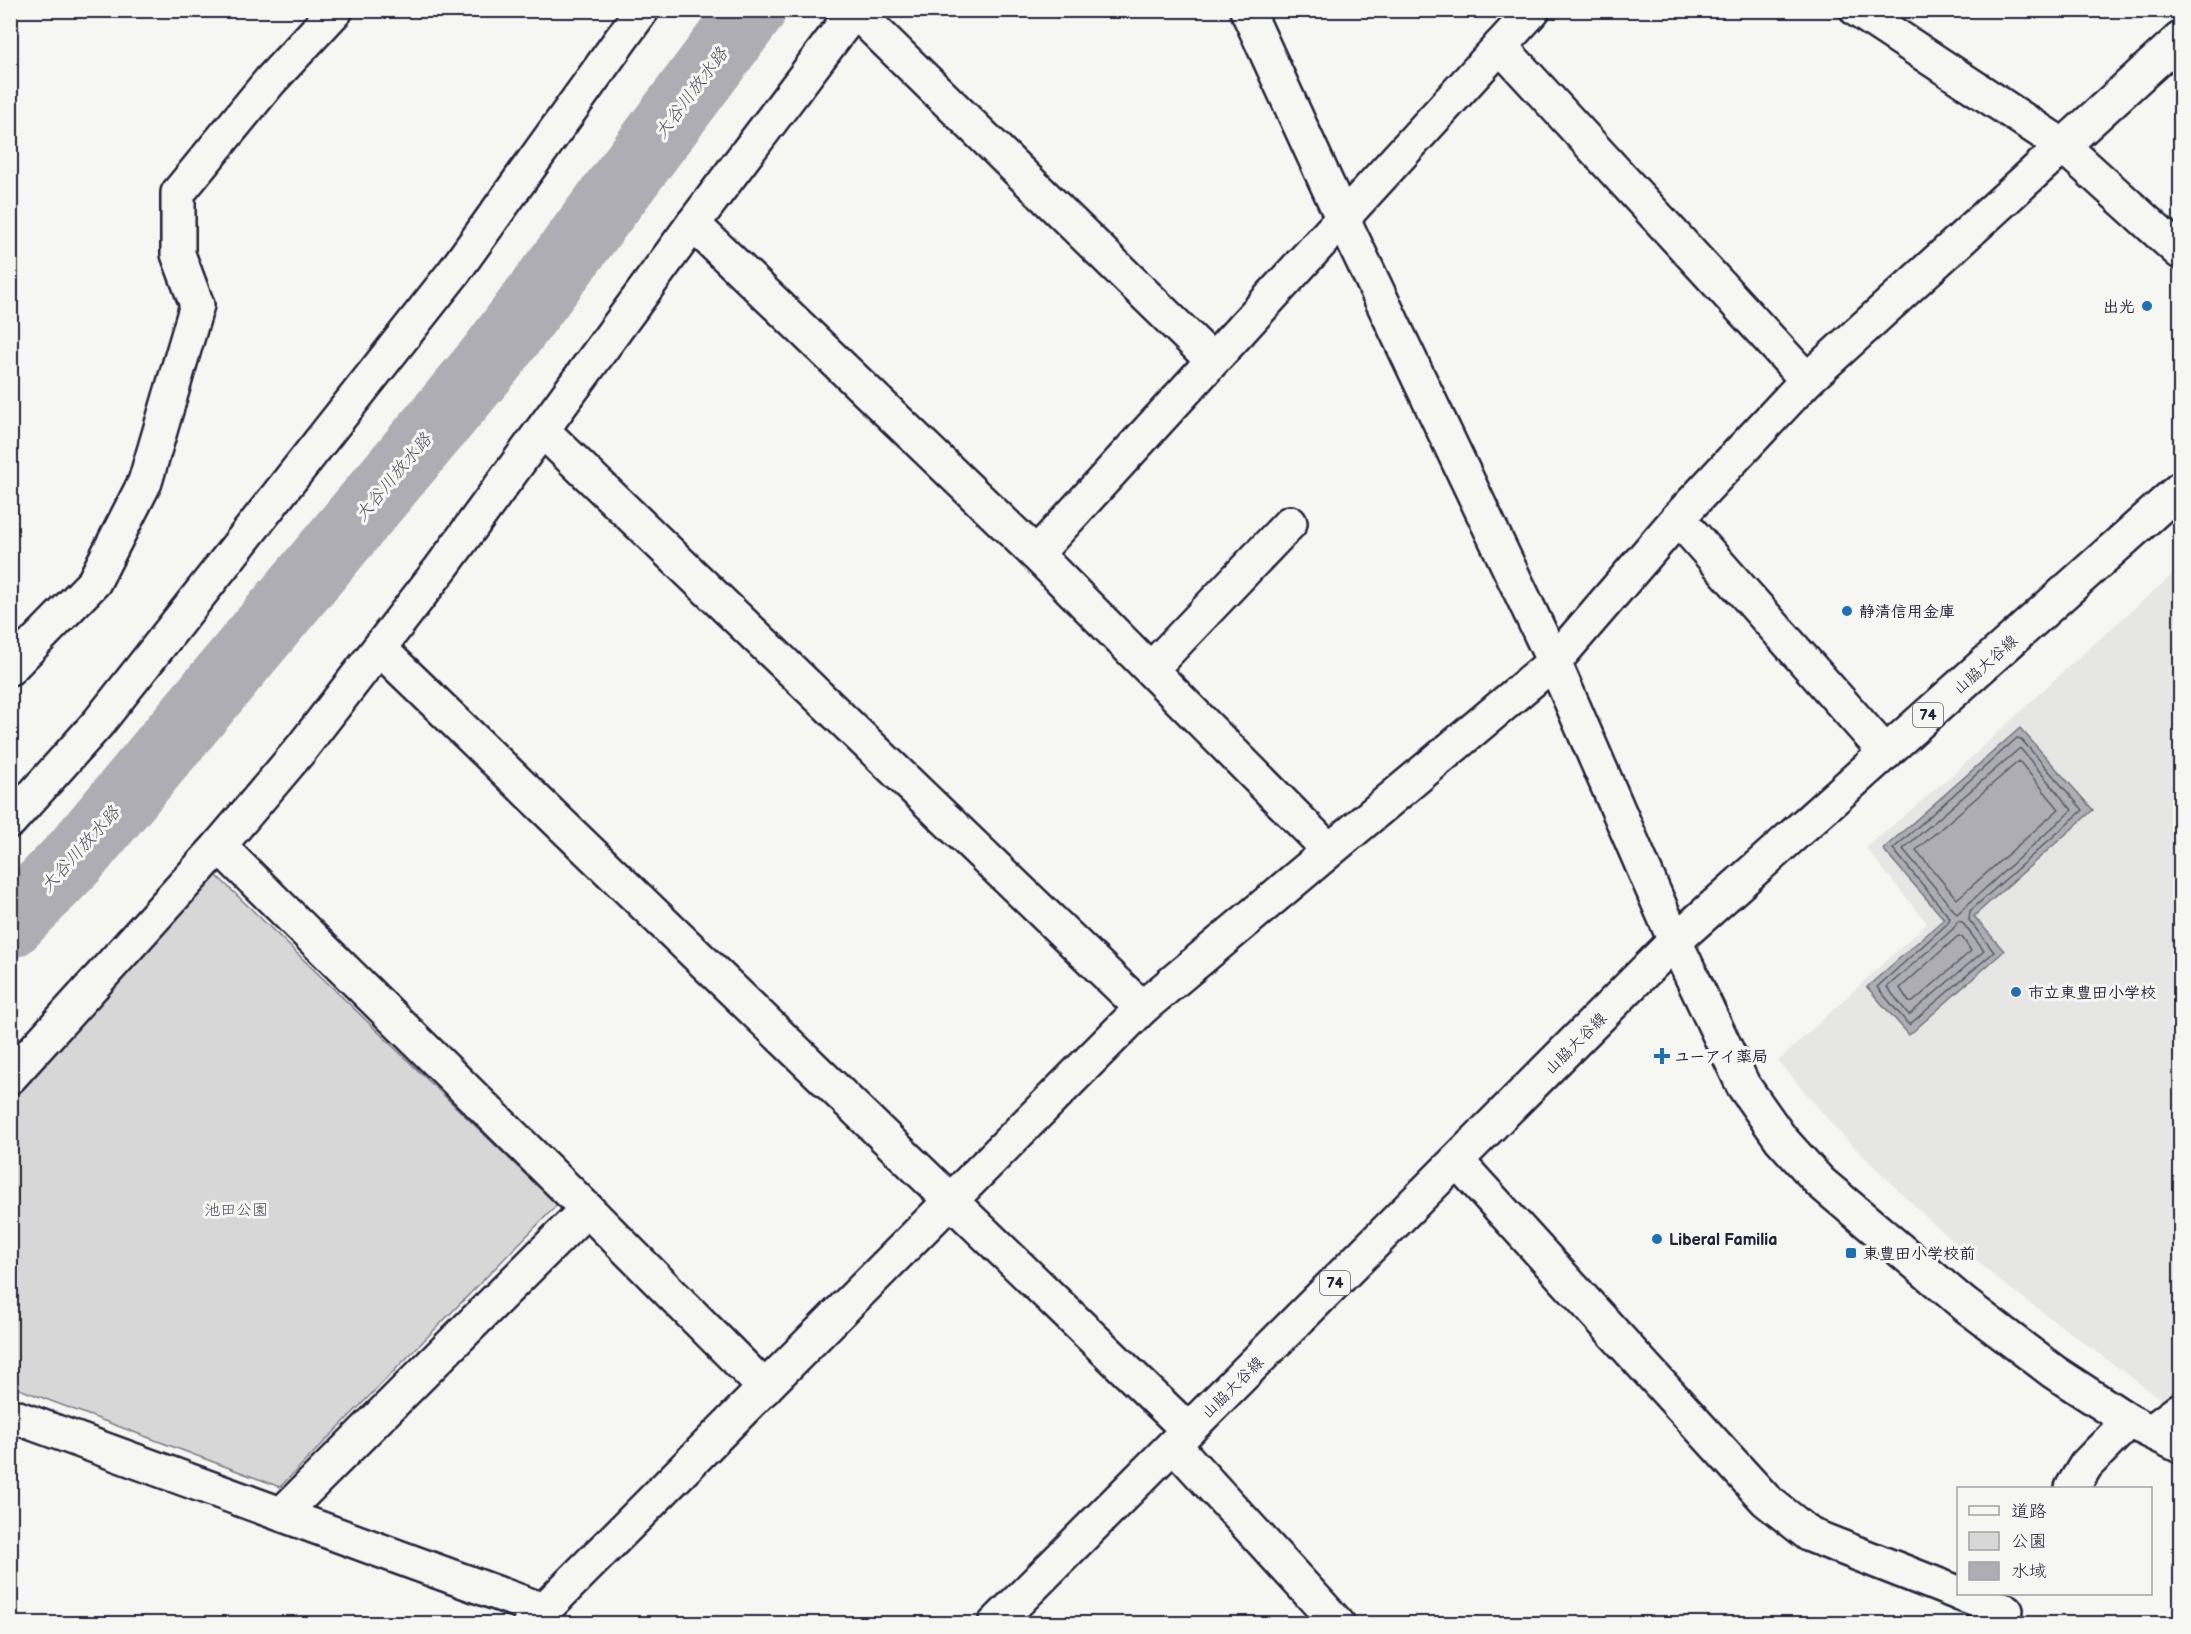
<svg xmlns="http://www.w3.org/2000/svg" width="2191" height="1634" font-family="'Balsamiq Sans','Klee One',sans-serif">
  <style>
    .built { fill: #e6e6e4 }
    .green { fill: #d7d7d7; stroke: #7c7c89; stroke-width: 1.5 }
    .water { fill: #adadb3; stroke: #757583; stroke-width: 1.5 }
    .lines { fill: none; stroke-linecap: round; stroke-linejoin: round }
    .shore { stroke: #5a5a6b; stroke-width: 1.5 }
    .river { stroke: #adadb3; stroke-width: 68 }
    .minor-casing { stroke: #22223b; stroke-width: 38 }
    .major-casing { stroke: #22223b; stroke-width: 38 }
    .minor { stroke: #f6f6f2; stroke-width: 33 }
    .major { stroke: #f6f6f2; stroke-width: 33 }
    .poi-dot { fill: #1f6fb2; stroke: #f6f6f2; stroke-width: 2 }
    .labels { text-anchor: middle; stroke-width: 6; stroke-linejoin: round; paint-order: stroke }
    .shield { fill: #f6f6f2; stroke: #626272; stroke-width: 1.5 }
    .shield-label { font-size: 15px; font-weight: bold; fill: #22223b }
    .poi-label { font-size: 16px; font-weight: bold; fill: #22223b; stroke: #f6f6f2; text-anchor: start }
    .street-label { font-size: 16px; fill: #22223b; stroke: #f6f6f2 }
    .park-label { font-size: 16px; fill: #4f4f62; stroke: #f6f6f2 }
    .water-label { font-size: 18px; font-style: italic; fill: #535365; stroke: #f6f6f2 }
  </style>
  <rect width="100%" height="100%" fill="#f6f6f2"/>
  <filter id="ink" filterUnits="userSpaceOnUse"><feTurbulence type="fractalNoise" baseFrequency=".0167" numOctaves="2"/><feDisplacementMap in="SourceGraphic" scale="12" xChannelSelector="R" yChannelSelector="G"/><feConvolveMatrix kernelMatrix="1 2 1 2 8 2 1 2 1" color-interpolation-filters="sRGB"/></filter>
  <g filter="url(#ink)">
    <path class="built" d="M2180 568V1393L2166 1403 2000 1281 1927 1218 1841 1134 1778 1061 1927 923 1866 848 1960 768 2068 667Z"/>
    <path class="green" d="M215 874 557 1205 280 1487 11 1386V1101Z"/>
    <path class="water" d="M2020 728 2093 810 1974 916 2004 951 1909 1035 1867 987 1944 919 1883 849Z"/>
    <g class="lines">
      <g class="shore">
        <path d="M2017 738 2021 739 2083 810 1970 911 1969 920 1994 952 1909 1025 1877 987 1947 924 1950 918 1893 849Z"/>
        <path d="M2020 748 2072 810 1957 914 1903 849Z"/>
        <path d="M2019 761 2059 809 1957 899 1916 850Z"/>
        <path d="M1958 921 1962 922 1984 951 1909 1015 1887 987 1953 929Z"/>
        <path d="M1958 936 1962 937 1971 951 1913 1002H1909L1900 988Z"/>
      </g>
      <path class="river" d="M10 924 75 857 491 359 752 10"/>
      <g class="minor-casing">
        <g id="minor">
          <path d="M1247 10 1342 217 1554 662 1675 941 1743 1085 1781 1139 1820 1182 1964 1304 2054 1372 2129 1421 2180 1446"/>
          <path d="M1857 10 2062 145 2180 252"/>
          <path d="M855 11 1212 360"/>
          <path d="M1500 46 1807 380"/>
          <path d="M693 224 1036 554 1328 849"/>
          <path d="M543 431 1142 1008"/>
          <path d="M1678 518 1886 753"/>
          <path d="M1036 554 1533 10"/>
          <path d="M380 649 1188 1430"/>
          <path d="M10 668 94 582 145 482 197 305 178 254V193L270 81 336 10"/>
          <path d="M1151 669 1290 523"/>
          <path d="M10 821 99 722 454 272 642 10"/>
          <path d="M219 846 587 1209 283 1513"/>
          <path d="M10 1077 219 846 301 749 441 568 693 224 855 10"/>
          <path d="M1457 1161 1766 1500 1810 1535 1958 1593"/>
          <path d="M587 1209 765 1388"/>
          <path d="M10 1415 543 1610"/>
          <path d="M2152 1431 2180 1410"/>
          <path d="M1174 1445 1338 1624"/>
          <path d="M2072 1488 2086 1465 2129 1421"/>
          <path d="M1960 1594 2006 1611"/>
          <path d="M530 1624 1142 1008 1554 662 1678 518 1807 380 2180 39"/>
        </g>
      </g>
      <g class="major-casing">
        <path id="major" d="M995 1624 1675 941 2180 489"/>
      </g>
      <use href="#minor" class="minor"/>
      <use href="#major" class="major"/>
    </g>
  </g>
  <g class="poi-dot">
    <circle cx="2147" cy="306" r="6"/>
    <circle cx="1847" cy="611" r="6"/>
    <circle cx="2016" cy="992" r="6"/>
    <path d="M1659 1047h6v6h6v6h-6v6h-6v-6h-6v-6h6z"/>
    <circle cx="1657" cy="1239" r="6"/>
    <rect x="1845" y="1247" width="12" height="12" rx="3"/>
  </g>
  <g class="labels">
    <g class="shield">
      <rect x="1913" y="703" width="30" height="24" rx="4.5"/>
      <rect x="1320" y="1271" width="30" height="24" rx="4.5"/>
    </g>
    <g class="shield-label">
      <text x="1928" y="720">74</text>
      <text x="1335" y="1288">74</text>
    </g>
    <g class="poi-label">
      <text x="2135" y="312" text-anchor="end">出光</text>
      <text x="1859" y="617">静清信用金庫</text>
      <text x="2028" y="998">市立東豊田小学校</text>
      <text x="1674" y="1062">ユーアイ薬局</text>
      <text x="1669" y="1245">Liberal Familia</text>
      <text x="1863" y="1259">東豊田小学校前</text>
    </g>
    <g class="street-label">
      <text transform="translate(1985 664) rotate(-42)" y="6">山脇大谷線</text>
      <text transform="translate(1575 1043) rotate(-45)" y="6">山脇大谷線</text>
      <text transform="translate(1232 1387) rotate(-45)" y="6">山脇大谷線</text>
    </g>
    <g class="park-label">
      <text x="236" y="1215">池田公園</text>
    </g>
    <g class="water-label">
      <text transform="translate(691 93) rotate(-53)" y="6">大谷川放水路</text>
      <text transform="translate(393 477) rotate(-50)" y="6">大谷川放水路</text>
      <text transform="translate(80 849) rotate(-48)" y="6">大谷川放水路</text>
    </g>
  </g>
  <rect width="2191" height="1634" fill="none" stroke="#f6f6f2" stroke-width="36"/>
  <rect x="18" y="18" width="2155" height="1598" fill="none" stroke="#22223b" stroke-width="2" filter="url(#ink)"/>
  <rect x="1957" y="1487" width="195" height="108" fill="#f6f6f2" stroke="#a1a1a9" stroke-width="1.5"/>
  <rect x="1969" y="1506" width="30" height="9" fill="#f6f6f2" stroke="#a1a1a9" stroke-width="1.5"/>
  <text x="2011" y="1517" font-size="18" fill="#22223b">道路</text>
  <rect x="1969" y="1532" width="30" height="18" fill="#d7d7d7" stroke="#a1a1a9" stroke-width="1.5"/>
  <text x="2011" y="1547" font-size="18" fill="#22223b">公園</text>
  <rect x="1969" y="1562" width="30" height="18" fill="#adadb3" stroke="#a1a1a9" stroke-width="1.5"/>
  <text x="2011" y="1577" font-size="18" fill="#22223b">水域</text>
</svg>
